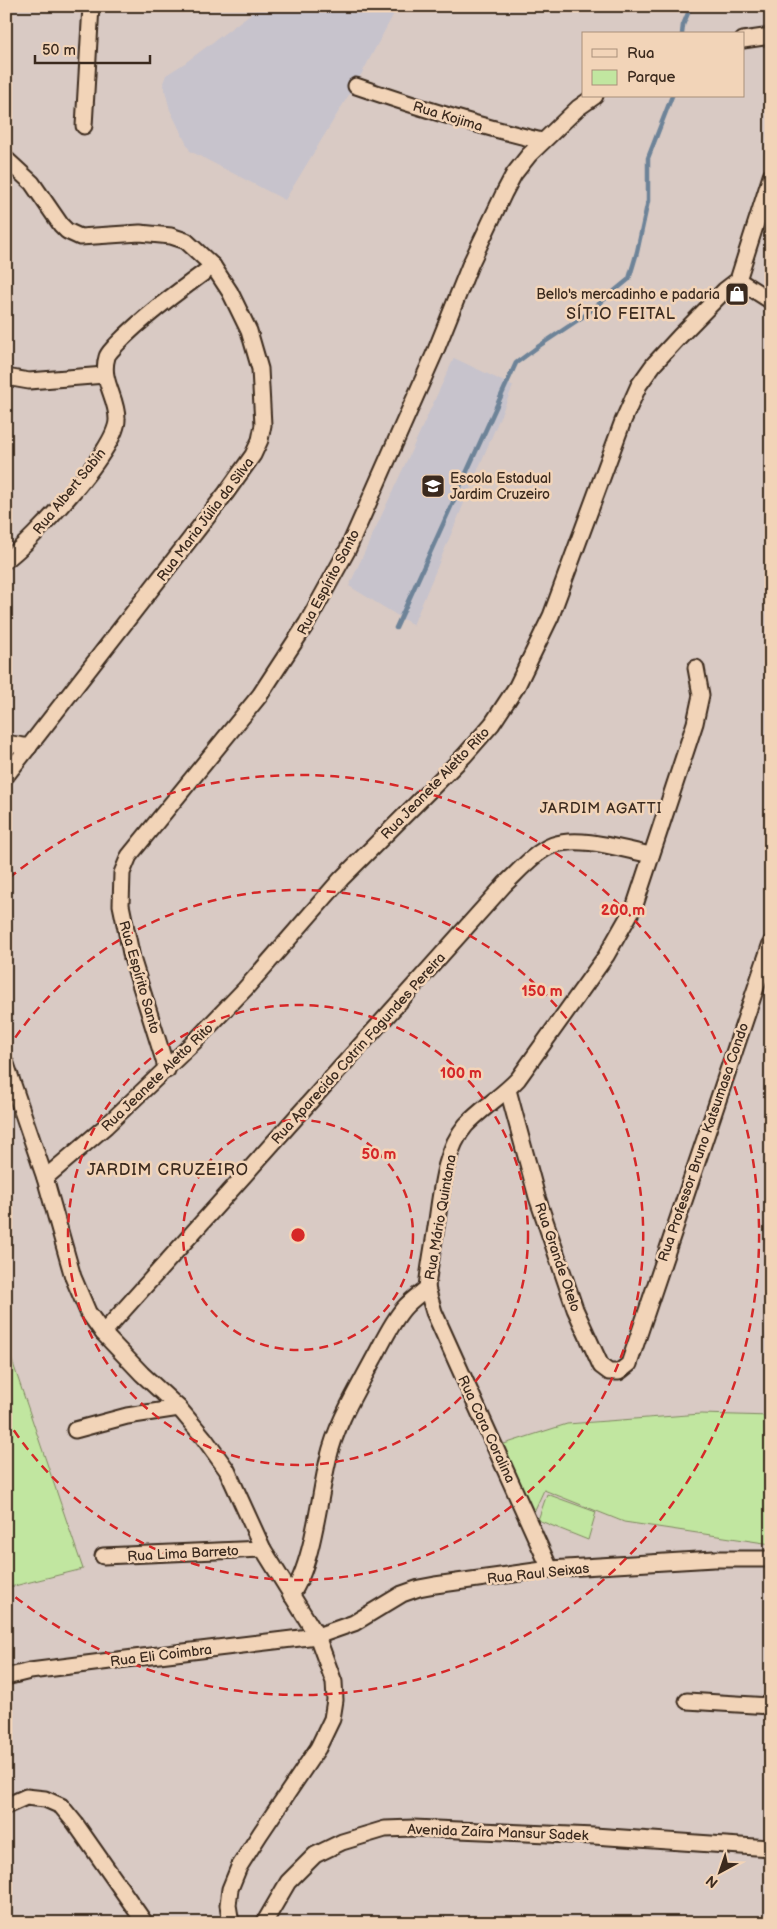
<svg xmlns="http://www.w3.org/2000/svg" width="777" height="1929" font-family="'Balsamiq Sans',sans-serif">
  <style>
    .built { fill: #c7c3cc }
    .green { fill: #c1e6a0; stroke: #7e885f }
    .lines { fill: none; stroke-linecap: round; stroke-linejoin: round }
    .stream { stroke: #6d8398; stroke-width: 4.5 }
    .minor-casing { stroke: #3b2a1e; stroke-width: 19 }
    .minor { stroke: #f2d4b8; stroke-width: 15 }
    .ring { fill: none; stroke: #d62828; stroke-width: 2.5; stroke-dasharray: 9 6 }
    .labels { text-anchor: middle; stroke-width: 5; stroke-linejoin: round; paint-order: stroke }
    .street-label { font-size: 14px; fill: #3b2a1e; stroke: #f2d4b8 }
    .poi-label { font-size: 14px; fill: #3b2a1e; stroke: #f2d4b8; text-anchor: end }
    .neighbourhood-label { font-size: 15px; letter-spacing: 1px; fill: #3b2a1e; stroke: #f2d4b8 }
    .quarter-label { font-size: 16px; letter-spacing: 1px; fill: #3b2a1e; stroke: #f2d4b8 }
    .centre { fill: #d62828; stroke: #f2d4b8; stroke-width: 2.5 }
    .ring-label { font-size: 15px; text-anchor: middle; font-weight: bold; fill: #d62828; stroke: #f2d4b8; stroke-width: 5; stroke-linejoin: round; paint-order: stroke }
  </style>
  <rect width="100%" height="100%" fill="#d9cac4"/>
  <filter id="ink" filterUnits="userSpaceOnUse"><feTurbulence type="fractalNoise" baseFrequency=".02" numOctaves="2"/><feDisplacementMap in="SourceGraphic" scale="10" xChannelSelector="R" yChannelSelector="G"/><feConvolveMatrix kernelMatrix="1 2 1 2 8 2 1 2 1" color-interpolation-filters="sRGB"/></filter>
  <g filter="url(#ink)">
    <g class="built">
      <path d="M261 6H398L362 73 285 200 190 151 170 110 163 83 166 75 185 63Z"/>
      <path d="M454 358 513 386 413 625 349 586Z"/>
    </g>
    <g class="green">
      <path d="M6 1343 83 1569 6 1588Z"/>
      <path d="M701 1414 771 1416V1544L624 1522 544 1490 533 1514 501 1445 567 1424Z"/>
      <path d="M547 1494 596 1512 588 1540 538 1520Z"/>
    </g>
    <g class="lines">
      <g class="stream">
        <path d="M682 34 683 25 691 6"/>
        <path d="M396 628 516 363 539 346 584 316 629 279 637 252 648 201V158L672 96"/>
      </g>
      <g class="minor-casing">
        <g id="minor">
          <path d="M743 40 771 36"/>
          <path d="M356 86C417 107 479 126 542 141"/>
          <path d="M84 126 91 6"/>
          <path d="M6 159 32 183 61 225 67 231 80 237 140 233 171 236 186 241 213 266 230 292 249 331 260 369 263 425 260 440 253 455 226 493 6 776"/>
          <path d="M738 280 771 301"/>
          <path d="M6 377 29 381 105 375"/>
          <path d="M6 560C31 542 118 449 117 419 117 397 100 380 107 357 108 353 113 349 116 345 145 315 179 291 213 266"/>
          <path d="M6 743 29 747"/>
          <path d="M6 1064 45 1178 73 1277 88 1312 103 1333 142 1374 179 1408 204 1438 227 1470 263 1549 317 1636 334 1682 335 1700 332 1719 318 1748 260 1834 239 1867 230 1889 228 1905 231 1923"/>
          <path d="M167 1070 132 958 121 905 122 873 129 856 260 695 307 623 348 549 436 350 470 265 504 193 514 174 529 155 578 108 595 96"/>
          <path d="M508 1090 537 1197 575 1309 601 1366 609 1372H619L629 1364 771 943"/>
          <path d="M45 1178 106 1126 194 1042 245 989 341 879 464 756 492 724 517 686 551 616 623 421 639 385 654 364 679 337 725 290 738 280 771 176"/>
          <path d="M427 1288 434 1312 550 1569"/>
          <path d="M103 1333 505 884C520 870 535 852 553 845 580 835 624 850 651 855"/>
          <path d="M75 1430 127 1416 179 1408"/>
          <path d="M103 1556 263 1549"/>
          <path d="M291 1595C313 1565 319 1497 328 1460 336 1424 356 1392 373 1360 383 1342 391 1323 404 1308 411 1300 420 1294 427 1288 429 1267 433 1248 436 1227 441 1195 444 1150 466 1125 482 1108 502 1096 518 1079L606 956 635 905 695 723 701 695 696 668"/>
          <path d="M6 1677 30 1671 134 1658 317 1636 354 1623 402 1594 419 1588 435 1585 550 1569 714 1559H771"/>
          <path d="M687 1701 771 1706"/>
          <path d="M6 1806 26 1797 45 1799 61 1806 75 1823 145 1923"/>
          <path d="M264 1923 288 1882 315 1855 342 1842 385 1829 413 1828 594 1836 771 1848"/>
        </g>
      </g>
      <use href="#minor" class="minor"/>
    </g>
  </g>
  <g class="ring">
    <circle cx="298" cy="1235" r="115"/>
    <circle cx="298" cy="1235" r="230"/>
    <path d="M7 1050A345 345 0 1 1 7 1420"/>
    <path d="M9 878A460 460 0 1 1 9 1592"/>
  </g>
  <defs>
    <g id="shop-square" transform="scale(1.25)"><rect x="-9" y="-9" width="18" height="18" rx="4" fill="#3b2a1e" stroke="#f2d4b8"/><path d="M-5-2.5h2.3a2.7 3.5 0 0 1 5.4 0H5L5.5 6h-11ZM-1.5-2.5h3a1.5 2.3 0 0 0-3 0Z" fill="#fff"/></g>
    <g id="school-square" transform="scale(1.25)"><rect x="-9" y="-9" width="18" height="18" rx="4" fill="#3b2a1e" stroke="#f2d4b8"/><path d="M0-5L7-2L0 1L-7-2ZM-4 1L0 2.5L4 1V4Q0 6-4 4Z" fill="#fff"/></g>
  </defs>
  <g fill-rule="evenodd">
    <use href="#shop-square" x="737" y="294"/>
    <use href="#school-square" x="433" y="486"/>
  </g>
  <g class="labels">
    <g class="street-label">
      <text transform="translate(448 116) rotate(17)" y="5">Rua Kojima</text>
      <text transform="translate(69 491) rotate(-51)" y="5">Rua Albert Sabin</text>
      <text transform="translate(205 519) rotate(-53)" y="5">Rua Maria Júlia da Silva</text>
      <text transform="translate(328 582) rotate(-62)" y="5">Rua Espírito Santo</text>
      <text transform="translate(435 783) rotate(-46)" y="5">Rua Jeanete Aletto Rito</text>
      <text transform="translate(140 977) rotate(74)" y="5">Rua Espírito Santo</text>
      <text transform="translate(358 1048) rotate(-48)" y="5">Rua Aparecido Cotrin Fagundes Pereira</text>
      <text transform="translate(157 1077) rotate(-44)" y="5">Rua Jeanete Aletto Rito</text>
      <text transform="translate(703 1142) rotate(-71)" y="5">Rua Professor Bruno Katsumasa Condo</text>
      <text transform="translate(440 1217) rotate(-80)" y="5">Rua Mário Quintana</text>
      <text transform="translate(558 1257) rotate(71)" y="5">Rua Grande Otelo</text>
      <text transform="translate(487 1429) rotate(65)" y="5">Rua Cora Coralina</text>
      <text transform="translate(183 1553) rotate(-3)" y="5">Rua Lima Barreto</text>
      <text transform="translate(538 1573) rotate(-6)" y="5">Rua Raul Seixas</text>
      <text transform="translate(161 1655) rotate(-7)" y="5">Rua Eli Coimbra</text>
      <text transform="translate(498 1832) rotate(2)" y="5">Avenida Zaíra Mansur Sadek</text>
    </g>
    <g class="poi-label">
      <text x="720" y="299">Bello's mercadinho e padaria</text>
      <text x="450" y="483" text-anchor="start">Escola Estadual<tspan x="450" dy="16">Jardim Cruzeiro</tspan></text>
    </g>
    <g class="neighbourhood-label">
      <text x="601" y="813">JARDIM AGATTI</text>
    </g>
    <g class="quarter-label">
      <text x="621" y="319">SÍTIO FEITAL</text>
      <text x="168" y="1175">JARDIM CRUZEIRO</text>
    </g>
  </g>
  <circle cx="298" cy="1235" r="8" class="centre"/>
  <g class="ring-label">
    <text x="623" y="915">200 m</text>
    <text x="542" y="996">150 m</text>
    <text x="461" y="1078">100 m</text>
    <text x="379" y="1159">50 m</text>
  </g>
  <rect width="777" height="1929" fill="none" stroke="#f2d4b8" stroke-width="25"/>
  <rect x="12" y="12" width="752" height="1904" fill="none" stroke="#3b2a1e" stroke-width="2" filter="url(#ink)"/>
  <rect x="582" y="32" width="162" height="65" fill="#f2d4b8" stroke="#a9907a"/>
  <rect x="592" y="49" width="25" height="8" fill="#f2d4b8" stroke="#a9907a"/>
  <text x="627" y="58" font-size="15" fill="#3b2a1e">Rua</text>
  <rect x="592" y="70" width="25" height="15" fill="#c1e6a0" stroke="#a9907a"/>
  <text x="627" y="82" font-size="15" fill="#3b2a1e">Parque</text>
  <g transform="translate(720 1872) rotate(220)" stroke="#f2d4b8" stroke-width="4" paint-order="stroke">
  <path d="M0-4L9 19L0 12L-9 19Z" fill="#3b2a1e"/>
  <text y="-8" font-size="14" font-weight="bold" text-anchor="middle" fill="#3b2a1e">N</text>
  </g>
  <path d="M35 55v8h115v-8" fill="none" stroke="#3b2a1e" stroke-width="2.5"/>
  <text x="42" y="55" font-size="15" fill="#3b2a1e" stroke="#f2d4b8" stroke-width="4" paint-order="stroke">50 m</text>
</svg>
